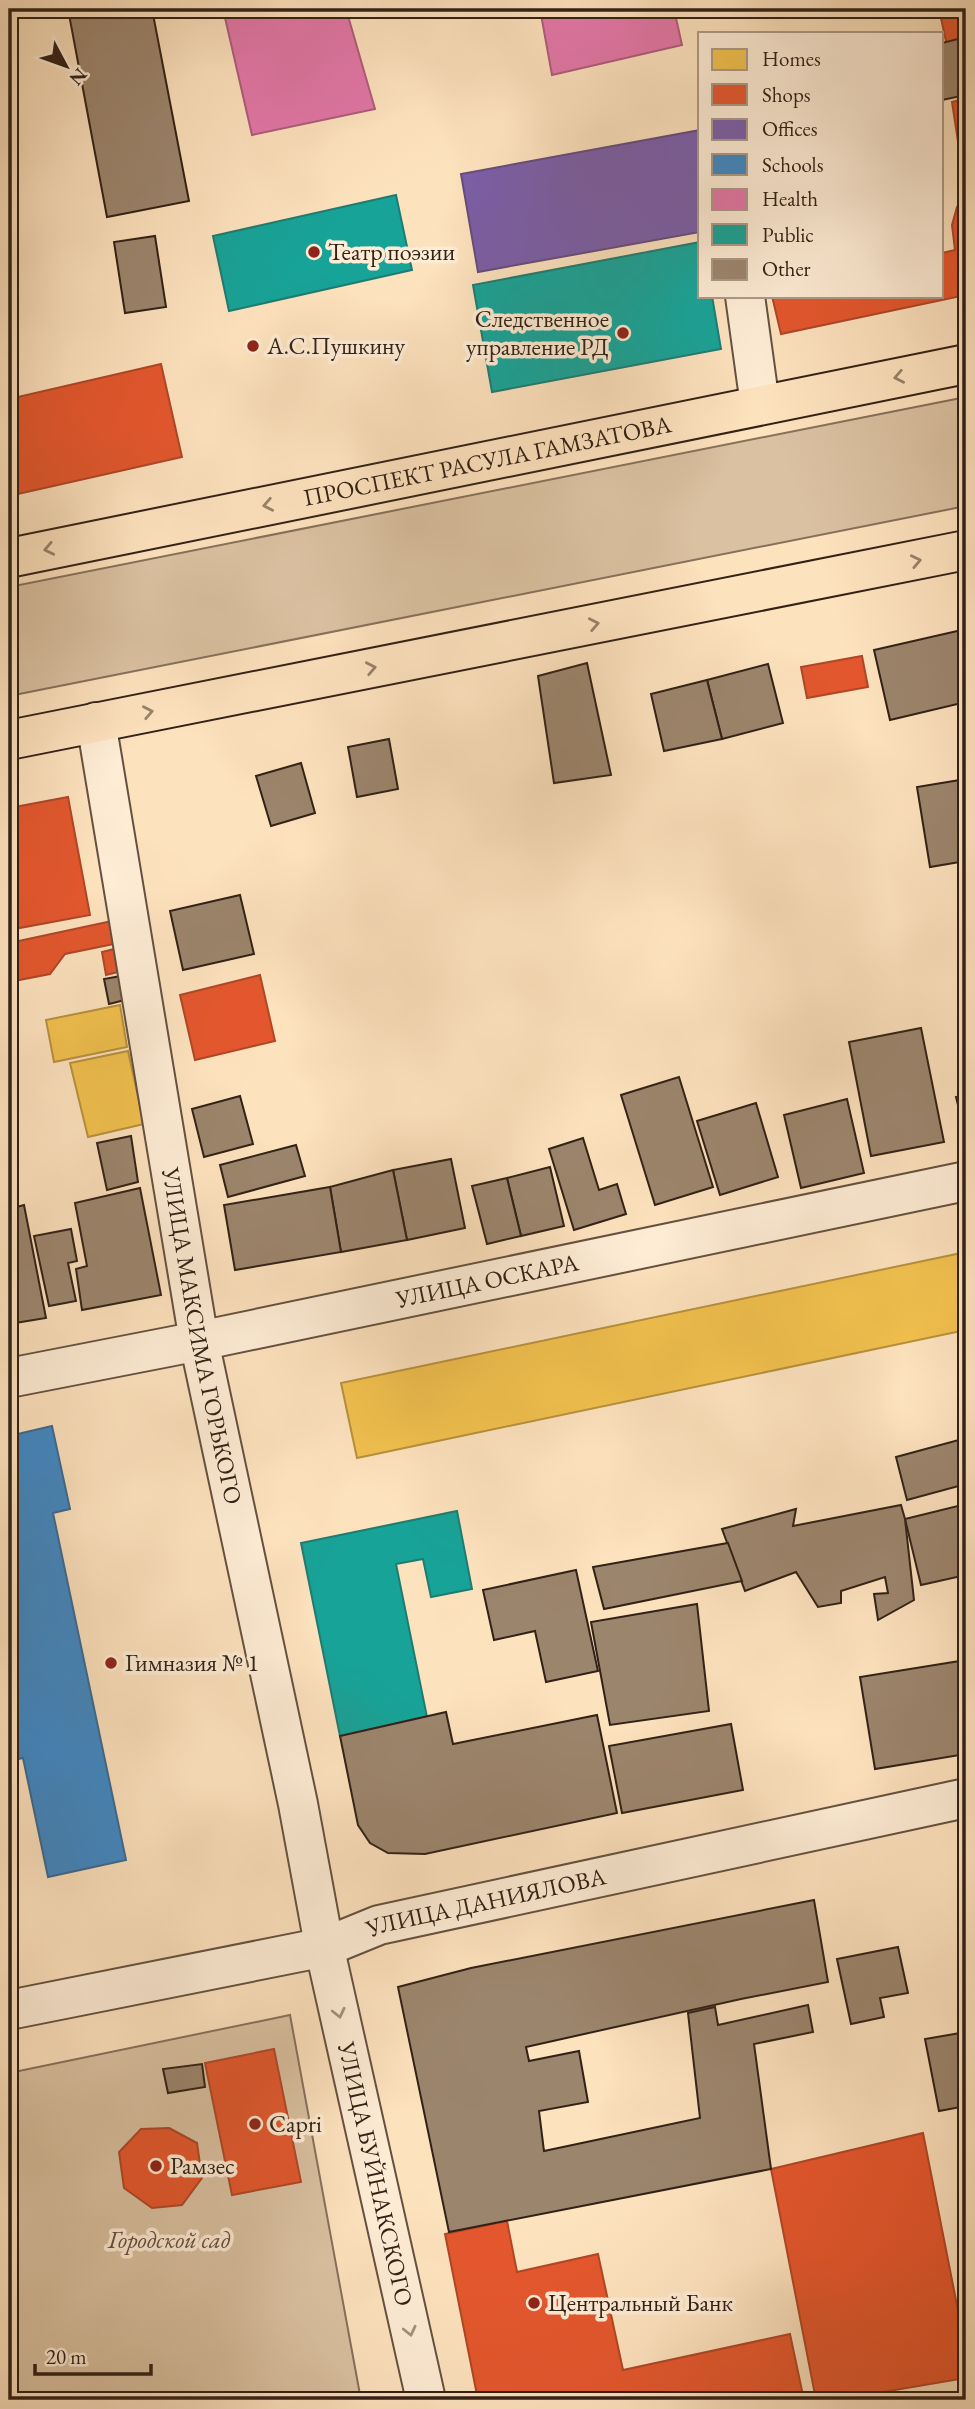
<svg xmlns="http://www.w3.org/2000/svg" width="975" height="2409" font-family="'EB Garamond',serif">
  <style>
    .green { fill: #dac1a1; stroke: #86715c; stroke-width: 2 }
    .homes { fill: #f2c14e; stroke: #b8913d; stroke-width: 2 }
    .shops { fill: #e4572e; stroke: #af4727; stroke-width: 2 }
    .offices { fill: #7b5ea7; stroke: #654c7c; stroke-width: 2 }
    .schools { fill: #3f88c5; stroke: #3b6990; stroke-width: 2 }
    .health { fill: #e377a8; stroke: #ae5d7c; stroke-width: 2 }
    .public { fill: #17a398; stroke: #1f7c71; stroke-width: 2 }
    .building { fill: #9c856d; stroke: #322116; stroke-width: 2 }
    .lines { fill: none; stroke-linecap: round; stroke-linejoin: round }
    .minor-casing { stroke: #655140; stroke-width: 42 }
    .major-casing { stroke: #322116; stroke-width: 42 }
    .minor { stroke: #feecd5; stroke-width: 38 }
    .major { stroke: #fde2be; stroke-width: 38 }
    .oneway { stroke: #98826a }
    .oneway2 { stroke: #a2917f }
    .poi-dot { fill: #8f2418; stroke: #feecd5; stroke-width: 2.5 }
    .labels { text-anchor: middle; stroke-width: 7; stroke-linejoin: round; paint-order: stroke }
    .poi-label { font-size: 24px; fill: #322116; stroke: #feecd5; text-anchor: start }
    .street-label { font-size: 24px; fill: #322116; stroke: #feecd5 }
    .park-label { font-size: 24px; font-style: italic; fill: #645140; stroke: #feecd5 }
  </style>
  <rect width="100%" height="100%" fill="#fde2be"/>
  <filter id="stains"><feTurbulence type="fractalNoise" baseFrequency=".00286" numOctaves="4"/><feColorMatrix values="0 0 0 0 .2 0 0 0 0 .09 0 0 0 0 .02 0 0 0 .5 -.17"/></filter>
  <radialGradient id="worn" r=".72"><stop offset=".6" stop-color="#630" stop-opacity="0"/><stop offset="1" stop-color="#630" stop-opacity=".3"/></radialGradient>
  <g class="green">
    <path d="M966 397V506L9 696V587Z"/>
    <path d="M290 2015 361 2400H9V2073Z"/>
  </g>
  <g class="homes">
    <path d="M120 1005 127 1047 54 1062 46 1020Z"/>
    <path d="M128 1051 144 1124 88 1137 70 1063Z"/>
    <path d="M966 1252V1330L357 1458 341 1383Z"/>
  </g>
  <g class="shops">
    <path d="M939 9H966V40L947 46Z"/>
    <path d="M966 98V194L952 102Z"/>
    <path d="M966 195V295L781 334 772 296H942V253L955 250 952 225 957 207Z"/>
    <path d="M161 364 182 457 9 496V399Z"/>
    <path d="M862 656 868 687 807 698 801 667Z"/>
    <path d="M68 797 90 915 9 930V808Z"/>
    <path d="M112 921 114 944 65 954 50 974 9 982V943Z"/>
    <path d="M118 948 122 971 106 975 102 952Z"/>
    <path d="M260 975 275 1041 195 1060 180 995Z"/>
    <path d="M274 2049 301 2182 232 2195 205 2063Z"/>
    <path d="M169 2128 197 2143 202 2178 182 2205 152 2208 124 2188 119 2152 141 2129Z"/>
    <path d="M923 2133 966 2351V2378L836 2400H816L771 2169Z"/>
    <path d="M507 2221 517 2272 598 2254 623 2370 790 2334 804 2400H478L445 2234Z"/>
  </g>
  <path class="offices" d="M700 130V232L478 272 461 174Z"/>
  <path class="schools" d="M52 1426 70 1509 53 1513 126 1860 48 1877 23 1758 9 1761V1436Z"/>
  <g class="health">
    <path d="M223 9H346L375 109 252 135Z"/>
    <path d="M540 9H674L682 45 552 75Z"/>
  </g>
  <g class="public">
    <path d="M396 195 412 270 229 311 213 236Z"/>
    <path d="M700 242V296H712L721 349 492 392 473 285Z"/>
    <path d="M457 1511 472 1589 431 1597 423 1559 396 1564 427 1717 340 1736 301 1543Z"/>
  </g>
  <g class="building">
    <path d="M68 9H152L189 201 107 217Z"/>
    <path d="M966 37V95L942 100V43Z"/>
    <path d="M155 236 166 307 125 313 114 242Z"/>
    <path d="M966 629V702L890 720 874 650Z"/>
    <path d="M587 663 611 775 554 783 538 676Z"/>
    <path d="M768 664 783 723 722 739 707 680Z"/>
    <path d="M707 680 722 739 664 751 651 694Z"/>
    <path d="M389 739 398 789 357 797 348 747Z"/>
    <path d="M301 763 315 813 271 826 256 776Z"/>
    <path d="M966 779V861L930 867 917 787Z"/>
    <path d="M240 895 254 954 183 970 170 911Z"/>
    <path d="M121 976 125 1000 109 1004 104 979Z"/>
    <path d="M921 1028 944 1142 871 1156 849 1042Z"/>
    <path d="M679 1077 713 1187 655 1205 621 1095Z"/>
    <path d="M966 1095V1137L956 1097Z"/>
    <path d="M240 1096 253 1144 204 1157 192 1109Z"/>
    <path d="M847 1099 864 1173 801 1188 784 1115Z"/>
    <path d="M756 1103 778 1177 720 1195 697 1121Z"/>
    <path d="M131 1136 138 1182 107 1190 97 1143Z"/>
    <path d="M583 1138 599 1190 617 1184 626 1214 574 1230 549 1149Z"/>
    <path d="M296 1145 305 1176 228 1197 220 1165Z"/>
    <path d="M451 1159 465 1228 407 1240 393 1170Z"/>
    <path d="M550 1167 564 1226 521 1236 507 1178Z"/>
    <path d="M393 1170 407 1240 341 1252 330 1187Z"/>
    <path d="M507 1178 521 1236 487 1244 472 1186Z"/>
    <path d="M330 1187 341 1252 235 1270 224 1205Z"/>
    <path d="M140 1188 161 1295 82 1310 76 1269 87 1266 75 1203Z"/>
    <path d="M24 1205 46 1318 9 1324V1209Z"/>
    <path d="M71 1229 77 1261 68 1263 76 1301 49 1306 34 1236Z"/>
    <path d="M966 1438V1484L907 1500 896 1457Z"/>
    <path d="M966 1504V1575L921 1585 905 1519Z"/>
    <path d="M901 1505 905 1519 914 1600 878 1620 874 1594 888 1593 885 1577 841 1591V1603L818 1607 796 1572 745 1591 722 1529 796 1509 793 1526Z"/>
    <path d="M728 1543 742 1581 604 1609 593 1567Z"/>
    <path d="M576 1570 598 1671 546 1682 535 1631 494 1640 483 1590Z"/>
    <path d="M697 1604 709 1711 610 1725 591 1622Z"/>
    <path d="M966 1660V1754L875 1769 860 1677Z"/>
    <path d="M446 1712 453 1744 597 1715 617 1813 425 1854 388 1853 370 1843 358 1825 340 1736Z"/>
    <path d="M731 1724 743 1790 622 1813 609 1746Z"/>
    <path d="M814 1900 828 1982 741 1999 526 2047 529 2061 579 2051 588 2102 539 2111 544 2151 700 2118 688 2013 715 2007 718 2025 808 2005 813 2032 754 2044 771 2169 449 2232 398 1987 471 1968Z"/>
    <path d="M898 1947 908 1993 880 1998 884 2017 851 2024 837 1959Z"/>
    <path d="M966 2032V2106L939 2111 925 2039Z"/>
    <path d="M202 2064 205 2087 168 2093 163 2069Z"/>
  </g>
  <g class="lines">
    <g class="minor-casing">
      <g id="minor">
        <path d="M745 296 760 405"/>
        <path id="s1" d="M96 722 199 1341 298 1804 325 1950 426 2400"/>
        <path id="s2" d="M9 1378 199 1341 966 1181"/>
        <path id="s3" d="M9 2010 325 1947 379 1925 966 1798"/>
      </g>
    </g>
    <g class="major-casing">
      <g id="major">
        <path id="s4" d="M9 558 966 364"/>
        <path d="M9 740 966 550"/>
      </g>
    </g>
    <use href="#minor" class="minor"/>
    <use href="#major" class="major"/>
  </g>
  <defs><path id="oneway-chevron" d="M-2-3.5L2.5 0L-2 3.5" fill="none" stroke-width="1.6" stroke-linecap="round" stroke-linejoin="round" transform="scale(1.75)"/></defs>
  <g class="oneway">
    <use href="#oneway-chevron" transform="translate(899 377) rotate(169)"/>
    <use href="#oneway-chevron" transform="translate(268 505) rotate(169)"/>
    <use href="#oneway-chevron" transform="translate(49 549) rotate(168)"/>
    <use href="#oneway-chevron" transform="translate(916 561) rotate(-12)"/>
    <use href="#oneway-chevron" transform="translate(594 624) rotate(-11)"/>
    <use href="#oneway-chevron" transform="translate(371 668) rotate(-11)"/>
    <use href="#oneway-chevron" transform="translate(148 712) rotate(-11)"/>
  </g>
  <g class="oneway2">
    <use href="#oneway-chevron" transform="translate(339 2013) rotate(77)"/>
    <use href="#oneway-chevron" transform="translate(410 2331) rotate(77)"/>
  </g>
  <g class="poi-dot">
    <circle cx="314" cy="252" r="7"/>
    <circle cx="623" cy="333" r="7"/>
    <circle cx="253" cy="346" r="7"/>
    <circle cx="111" cy="1663" r="7"/>
    <circle cx="255" cy="2124" r="7"/>
    <circle cx="156" cy="2166" r="7"/>
    <circle cx="534" cy="2303" r="7"/>
  </g>
  <g class="labels">
    <g class="poi-label">
      <text x="328" y="260">Театр поэзии</text>
      <text x="609" y="327" text-anchor="end">Следственное<tspan x="609" dy="28">управление РД</tspan></text>
      <text x="267" y="354">А.С.Пушкину</text>
      <text x="125" y="1671">Гимназия № 1</text>
      <text x="269" y="2132">Capri</text>
      <text x="170" y="2174">Рамзес</text>
      <text x="548" y="2311">Центральный Банк</text>
    </g>
    <g class="street-label">
      <text dy="8" stroke="none"><textPath href="#s4" startOffset="488">ПРОСПЕКТ РАСУЛА ГАМЗАТОВА</textPath></text>
      <text dy="8" stroke="none"><textPath href="#s2" startOffset="488">УЛИЦА ОСКАРА</textPath></text>
      <text dy="8" stroke="none"><textPath href="#s1" startOffset="623">УЛИЦА МАКСИМА ГОРЬКОГО</textPath></text>
      <text dy="8" stroke="none"><textPath href="#s3" startOffset="490">УЛИЦА ДАНИЯЛОВА</textPath></text>
      <text dy="8" stroke="none"><textPath href="#s1" startOffset="1479">УЛИЦА БУЙНАКСКОГО</textPath></text>
    </g>
    <g class="park-label">
      <text x="169" y="2248">Городской сад</text>
    </g>
  </g>
  <rect width="975" height="2409" fill="none" stroke="#fde2be" stroke-width="35"/>
  <rect x="10" y="10" width="954" height="2388" fill="none" stroke="#322116" stroke-width="3.5"/>
  <rect x="18" y="18" width="940" height="2374" fill="none" stroke="#322116" stroke-width="2"/>
  <rect x="698" y="32" width="245" height="266" fill="#feecd5" stroke="#ac9b89" stroke-width="2"/>
  <rect x="712" y="49" width="35" height="21" fill="#f2c14e" stroke="#ac9b89" stroke-width="2"/>
  <text x="762" y="66" font-size="21" fill="#322116">Homes</text>
  <rect x="712" y="84" width="35" height="21" fill="#e4572e" stroke="#ac9b89" stroke-width="2"/>
  <text x="762" y="102" font-size="21" fill="#322116">Shops</text>
  <rect x="712" y="119" width="35" height="21" fill="#7b5ea7" stroke="#ac9b89" stroke-width="2"/>
  <text x="762" y="136" font-size="21" fill="#322116">Offices</text>
  <rect x="712" y="154" width="35" height="21" fill="#3f88c5" stroke="#ac9b89" stroke-width="2"/>
  <text x="762" y="172" font-size="21" fill="#322116">Schools</text>
  <rect x="712" y="189" width="35" height="21" fill="#e377a8" stroke="#ac9b89" stroke-width="2"/>
  <text x="762" y="206" font-size="21" fill="#322116">Health</text>
  <rect x="712" y="224" width="35" height="21" fill="#17a398" stroke="#ac9b89" stroke-width="2"/>
  <text x="762" y="242" font-size="21" fill="#322116">Public</text>
  <rect x="712" y="259" width="35" height="21" fill="#9c856d" stroke="#ac9b89" stroke-width="2"/>
  <text x="762" y="276" font-size="21" fill="#322116">Other</text>
  <g transform="translate(66 66) rotate(131)" stroke="#feecd5" stroke-width="5" paint-order="stroke">
  <path d="M0-5L12 26L0 18L-12 26Z" fill="#322116"/>
  <text y="-10" font-size="19" font-weight="bold" text-anchor="middle" fill="#322116">N</text>
  </g>
  <path d="M35 2364v10h116v-10" fill="none" stroke="#322116" stroke-width="3.5"/>
  <text x="46" y="2364" font-size="21" fill="#322116" stroke="#feecd5" stroke-width="5" paint-order="stroke">20 m</text>
  <rect width="100%" height="100%" filter="url(#stains)"/>
  <rect width="100%" height="100%" fill="url(#worn)"/>
</svg>
